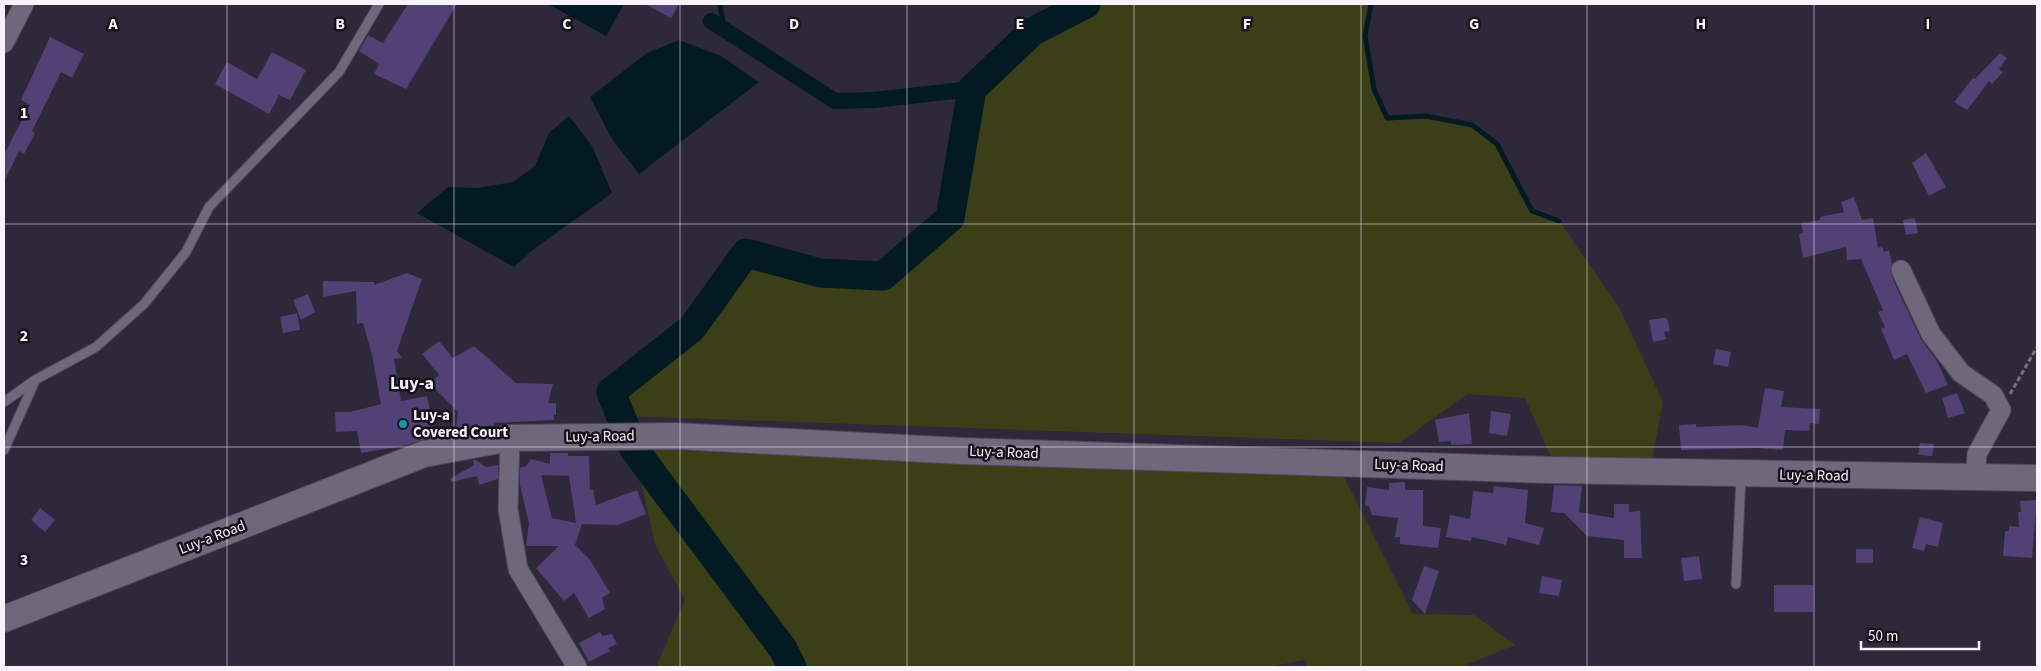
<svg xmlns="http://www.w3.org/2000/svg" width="2041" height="671" font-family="'Source Sans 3',sans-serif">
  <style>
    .green { fill: #3a3f17 }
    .water { fill: #031a23 }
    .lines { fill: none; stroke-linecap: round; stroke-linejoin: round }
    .stream { stroke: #031a23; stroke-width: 5 }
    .canal { stroke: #031a23; stroke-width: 16 }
    .river { stroke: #031a23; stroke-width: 29 }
    .building { fill: #514174; fill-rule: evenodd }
    .service-casing { stroke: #4c4656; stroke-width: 11 }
    .minor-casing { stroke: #4c4656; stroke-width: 21 }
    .secondary-casing { stroke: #4c4656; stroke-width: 28 }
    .path { stroke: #767281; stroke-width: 3; stroke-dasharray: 5 2.5; stroke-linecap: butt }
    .service { stroke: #6e687d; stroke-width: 9 }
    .minor { stroke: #6e687d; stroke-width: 19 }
    .secondary { stroke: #6e687d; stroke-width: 26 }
    .grid { fill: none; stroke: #f6f3ff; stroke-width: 1; stroke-opacity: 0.55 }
    .culture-dot { fill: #0f9aa8; stroke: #15121a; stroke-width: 2 }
    .labels { text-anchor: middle; stroke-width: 5; stroke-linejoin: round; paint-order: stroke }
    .poi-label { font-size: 15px; font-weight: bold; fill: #f6f3ff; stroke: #15121a; text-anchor: start }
    .street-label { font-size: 15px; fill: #f6f3ff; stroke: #15121a }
    .quarter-label { font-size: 18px; font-weight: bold; fill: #f6f3ff; stroke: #15121a }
    .grid-label { font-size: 16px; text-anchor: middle; font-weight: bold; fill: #f6f3ff; stroke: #15121a; stroke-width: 5; stroke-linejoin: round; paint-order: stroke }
  </style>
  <rect width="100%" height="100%" fill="#2d283a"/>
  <g class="green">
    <path d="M1086 4H1371L1365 36 1374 89 1387 117C1418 116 1479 115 1498 146 1511 166 1521 190 1532 211L1559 221 1619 307 1663 402 1650 469 1555 466 1525 398 1467 394 1399 443 623 416 611 392 692 328 746 253 820 273 883 276 950 218 972 89 1032 32Z"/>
    <path d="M634 449 1344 477 1413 614 1474 615 1515 645 1461 667H1307L1304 660 1269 667H656L685 600 655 544Z"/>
  </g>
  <g class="water">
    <path d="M548 4H624L606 36Z"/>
    <path d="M679 40 721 56 759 82 639 174 612 139 590 97 647 53Z"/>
    <path d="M569 116 592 146 612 193 534 249 514 267 417 213 448 187 477 188 513 182 535 166 549 133Z"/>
  </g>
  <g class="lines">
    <g class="stream">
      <path d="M720 4 724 29"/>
      <path d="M1371 4 1365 36 1374 89 1387 118 1426 116 1472 125 1497 144 1532 211 1559 221"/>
    </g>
    <path class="canal" d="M711 21 835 101 874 100 972 89"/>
    <path class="river" d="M792 667 783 649 634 449 611 392 692 328 746 253 820 273 883 276 950 218 972 89 1032 32 1086 4"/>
  </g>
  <g class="building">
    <path d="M408 4H457L406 89 374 74 379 64 359 51 368 35 383 43Z"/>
    <path d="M645 4H679L671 18Z"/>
    <path d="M50 37 84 54 72 78 61 72 32 131 35 133 24 154 19 151 4 182V154L30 105 21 100Z"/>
    <path d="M272 52 306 70 290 100 279 95 269 114 215 84 227 62 257 79Z"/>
    <path d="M2000 53 2007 58 1999 69 2003 72 1992 84 1989 81 1967 110 1954 102 1973 78 1975 79Z"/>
    <path d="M1926 153 1946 187 1929 196 1912 163Z"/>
    <path d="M1854 197 1862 220 1873 218 1878 248 1882 246 1884 252 1889 250 1892 264 1891 274 1899 293 1921 339 1937 361 1948 385 1926 393 1907 354 1894 360 1881 329 1885 327 1878 312 1883 310 1861 259 1847 260 1846 247 1803 258 1799 234 1803 233 1801 223 1820 220V217L1844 212 1841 202Z"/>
    <path d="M1915 218 1918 233 1906 235 1903 220Z"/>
    <path d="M407 273 422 279 397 351 402 358 394 359 401 401 427 396 435 437 403 446 361 453 357 431 336 432 335 412H350L381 404 372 355 363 323 357 324 356 291 323 297V281L374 282V285Z"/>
    <path d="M308 294 315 312 301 320 293 300Z"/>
    <path d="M297 313 300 330 283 333 280 317Z"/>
    <path d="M1662 318H1667L1670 331 1664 332 1666 339 1653 342 1649 320Z"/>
    <path d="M439 341 453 358 474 346 516 383 553 384 548 403H556V415H554V420L495 423 494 426H478V429L470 430 456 428 458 412 435 389 432 381 439 375 422 354Z"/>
    <path d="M1716 349 1731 352 1728 367 1713 364Z"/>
    <path d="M1765 388 1784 391 1781 407 1820 409 1819 424 1810 423 1809 431 1785 430 1783 450 1756 448 1681 450 1679 425 1696 424V427L1742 425 1758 428Z"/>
    <path d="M1957 393 1965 413 1948 418 1942 398Z"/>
    <path d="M1491 411 1511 414 1507 436 1489 433Z"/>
    <path d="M1469 413 1472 444 1451 445V441L1439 442 1435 420Z"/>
    <path d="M1920 443 1934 444 1932 456 1918 455Z"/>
    <path d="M550 453H568V456H589L590 490 593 489 596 505 637 490 646 514 618 525 582 524 575 545 590 560 610 593 602 598 605 609 589 618 574 593 564 601 536 568 559 546H526L529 523 520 485V468L526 466 531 459 550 464ZM541 475 569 476 576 523 552 518Z"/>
    <path d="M473 460H476L486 467 498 465V479L479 485 477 476 451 482 450 479 474 465Z"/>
    <path d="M1405 482V490H1423V526L1441 528 1438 548 1400 544V537H1395L1398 518 1372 515 1369 506H1365L1367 487 1389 490V483Z"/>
    <path d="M1554 485 1582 486 1579 512 1614 518V504H1629V512L1640 511 1642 558H1624V540L1587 536 1564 513 1551 512Z"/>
    <path d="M1494 486 1528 490 1525 523 1544 528 1539 545 1508 537 1506 545 1472 537 1471 541 1446 537 1450 515 1470 519 1473 491 1493 493Z"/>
    <path d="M2037 500 2032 558 2003 556 2005 531H2009V526L2019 527 2018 512H2021L2020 501Z"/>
    <path d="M40 508 55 520 45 532 31 520Z"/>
    <path d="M1920 517 1943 523 1938 547 1926 544 1924 551 1912 548Z"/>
    <rect x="1856" y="549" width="17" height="14"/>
    <path d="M1699 556 1702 579 1684 581 1681 558Z"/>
    <path d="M1424 566 1439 571 1425 614 1412 600Z"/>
    <path d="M1542 576 1562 580 1559 596 1539 593Z"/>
    <rect x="1774" y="585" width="39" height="27"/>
    <path d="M600 632 602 636 612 634 617 644 608 648 610 651 589 662 579 643Z"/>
  </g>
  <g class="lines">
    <g class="service-casing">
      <g id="service">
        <path d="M4 402 35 380 96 347 144 304 186 252 209 207 339 72 379 4"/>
        <path d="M4 450 35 381"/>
        <path d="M1736 584 1741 477"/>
      </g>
    </g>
    <g class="minor-casing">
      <g id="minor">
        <path d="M4 43 24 4"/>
        <path d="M1901 270 1931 334 1961 373 1993 395 2001 410 1977 454 1975 478"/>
        <path d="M510 438 508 509 518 569 577 667"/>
      </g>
    </g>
    <g class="secondary-casing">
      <path id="secondary" d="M4 619 424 454 510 438 675 436 962 451 1551 470 2037 478"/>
    </g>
    <path class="path" d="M2010 394 2037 347"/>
    <use href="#service" class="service"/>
    <use href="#minor" class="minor"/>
    <use href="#secondary" class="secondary"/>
  </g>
  <path class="grid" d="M227 4V667M454 4V667M680 4V667M907 4V667M1134 4V667M1361 4V667M1587 4V667M1814 4V667M4 224H2037M4 447H2037"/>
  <circle class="culture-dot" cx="403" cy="424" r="5"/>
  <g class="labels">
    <g class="poi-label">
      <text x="413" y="420">Luy-a<tspan x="413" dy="17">Covered Court</tspan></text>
    </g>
    <g class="street-label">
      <text transform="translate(600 436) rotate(-1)" y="5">Luy-a Road</text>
      <text transform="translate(1004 452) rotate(2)" y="5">Luy-a Road</text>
      <text transform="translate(1409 465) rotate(2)" y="5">Luy-a Road</text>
      <text transform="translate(1814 475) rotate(1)" y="5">Luy-a Road</text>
      <text transform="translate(212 537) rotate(-21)" y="5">Luy-a Road</text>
    </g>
    <g class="quarter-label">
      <text x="412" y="389">Luy-a</text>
    </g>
  </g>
  <g class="grid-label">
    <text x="113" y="29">A</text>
    <text x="340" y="29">B</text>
    <text x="567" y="29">C</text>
    <text x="794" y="29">D</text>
    <text x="1020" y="29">E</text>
    <text x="1247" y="29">F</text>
    <text x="1474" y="29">G</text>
    <text x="1701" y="29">H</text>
    <text x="1928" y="29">I</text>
    <text x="24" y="118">1</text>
    <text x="24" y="341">2</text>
    <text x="24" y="565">3</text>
  </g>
  <rect width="2041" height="671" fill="none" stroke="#f6f3ff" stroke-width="10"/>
  <path d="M1861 641v8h118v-8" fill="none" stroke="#f6f3ff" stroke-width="2.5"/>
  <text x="1868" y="641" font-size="15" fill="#f6f3ff" stroke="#15121a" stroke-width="4" paint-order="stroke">50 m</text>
</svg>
